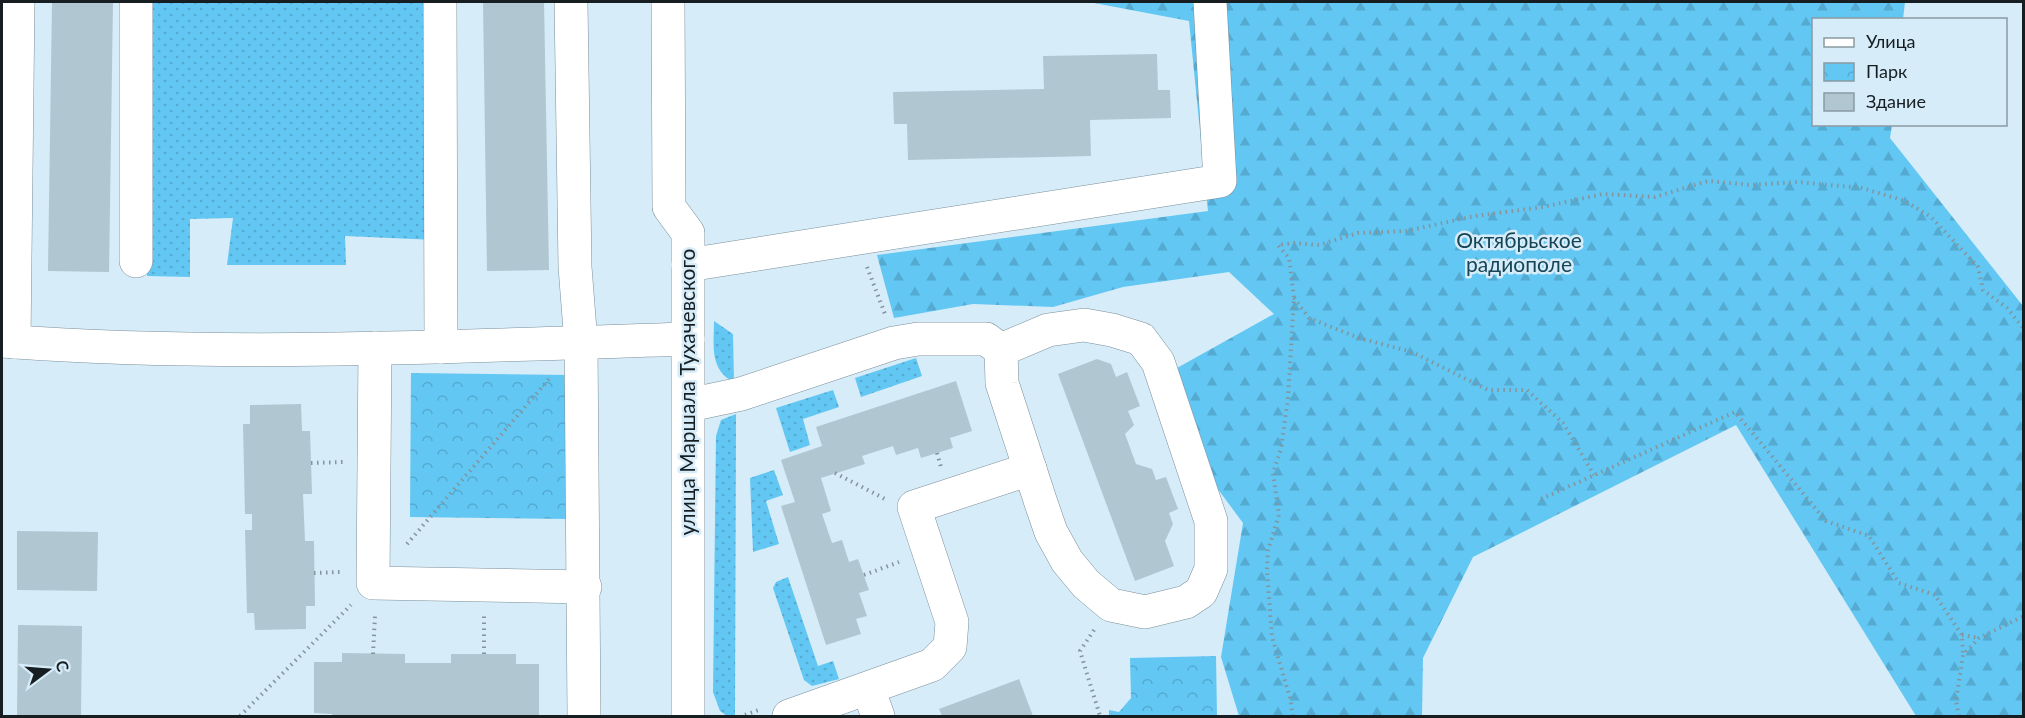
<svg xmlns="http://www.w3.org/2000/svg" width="2025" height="718" font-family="Lato,sans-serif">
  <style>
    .grass { fill: url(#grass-dots) }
    .forest { fill: url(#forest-firs) }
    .park { fill: url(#park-crowns) }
    .building { fill: #b0c6d1 }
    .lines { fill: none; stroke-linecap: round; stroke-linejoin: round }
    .minor-casing { stroke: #7b8f9a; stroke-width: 34 }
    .path { stroke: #84949c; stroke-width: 4; stroke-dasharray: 1.5 4.5; stroke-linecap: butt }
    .minor { stroke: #fff; stroke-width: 33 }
    .labels { text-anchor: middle; stroke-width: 5; stroke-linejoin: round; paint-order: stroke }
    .park-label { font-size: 21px; fill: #164558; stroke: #d6ecf8 }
    .street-label { font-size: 21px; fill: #161e22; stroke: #d6ecf8 }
  </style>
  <defs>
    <pattern id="grass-dots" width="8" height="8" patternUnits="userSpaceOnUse" patternTransform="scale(1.5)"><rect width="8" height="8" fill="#62c7f3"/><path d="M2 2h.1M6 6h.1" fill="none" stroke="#54aad0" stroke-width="1.8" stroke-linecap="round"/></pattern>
    <pattern id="forest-firs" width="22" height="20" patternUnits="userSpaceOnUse" patternTransform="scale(1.5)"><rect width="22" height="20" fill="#62c7f3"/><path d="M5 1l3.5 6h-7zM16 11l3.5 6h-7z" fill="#54aad0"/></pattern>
    <pattern id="park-crowns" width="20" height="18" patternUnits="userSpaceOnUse" patternTransform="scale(1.5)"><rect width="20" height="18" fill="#62c7f3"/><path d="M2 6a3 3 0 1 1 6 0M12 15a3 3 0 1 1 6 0" fill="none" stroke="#54aad0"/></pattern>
  </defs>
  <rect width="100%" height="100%" fill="#d6ecf8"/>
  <g class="grass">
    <path d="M149 2H434L436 240 345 236 346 265H227L233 218 190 219V277L147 276Z"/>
    <path d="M714 321 733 334 734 382C709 370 714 344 714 321Z"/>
    <path d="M916 358 922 376 861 397 855 378Z"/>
    <path d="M833 390 839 407 803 419 810 445 790 452 776 408Z"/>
    <path d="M736 414 735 716H727L720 711 713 692 716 436 721 420Z"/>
    <path d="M774 470 783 495 766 501 779 544 753 552 750 478Z"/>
    <path d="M788 577 818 666 833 661 839 679 812 686 804 680 773 588 776 582Z"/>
  </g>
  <path class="forest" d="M1089 2H1905L1903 19 1814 20V124L1892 125 1890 138 2023 306V716H1916L1736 425 1473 557 1423 658 1422 716H1239L1221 657 1243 523 1203 469 1168 373 1274 314 1229 272 1123 287 1053 307 973 304 894 318 877 255 1208 211 1189 21Z"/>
  <g class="park">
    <path d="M411 373 569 375 567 519 410 517Z"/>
    <path d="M1216 656 1217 716H1109V710L1119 712 1131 698 1130 658Z"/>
  </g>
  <g class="building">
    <path d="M52 2H113L109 272 48 271Z"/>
    <path d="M483 2H544L549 270 487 271Z"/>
    <path d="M1157 54 1158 90H1170L1171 118 1090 120 1091 156 908 160 907 124H894L893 92 1044 89 1043 56Z"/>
    <path d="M1097 359 1111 364 1116 377 1127 372 1140 406 1128 411 1134 425 1125 434 1136 464 1152 469 1156 480 1166 477 1178 509 1169 513 1173 524 1165 541 1174 566 1135 581 1058 374Z"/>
    <path d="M956 381 972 431 950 438 953 448 921 458 918 448 896 455 893 446 862 456 865 464 821 478 831 511 822 514 832 543 842 540 849 562 858 559 869 590 859 593 867 616 856 619 861 634 826 645 781 506 795 502 781 460 822 446 816 427Z"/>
    <path d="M301 404 302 431H310L312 494H303L305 541H314L315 606H306V629L255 630 254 613H247L245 530H252V514H245L243 424H250V405Z"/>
    <path d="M17 531 98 532 97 591 17 590Z"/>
    <path d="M18 625 82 626 81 716H17Z"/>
    <path d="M342 653 405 654V663H451V654H516V664H539V716H332V714L314 713V662H342Z"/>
    <path d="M1019 679 1033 716H942L939 709Z"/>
  </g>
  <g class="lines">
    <g class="minor-casing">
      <g id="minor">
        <path d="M440 2 441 347"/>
        <path d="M571 2 575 267 581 343 584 716"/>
        <path d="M668 2 669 207 688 233V716"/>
        <path d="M136 261V2"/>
        <path d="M688 265 1220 181 1210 2"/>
        <path d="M1084 325 1112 330 1141 339 1158 362 1211 521V569L1201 592 1186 602 1145 612 1111 605 1086 584 1067 561 1051 532 1040 500 1002 383 1001 350 1048 330Z"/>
        <path d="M2 341C230 358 460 346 688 339"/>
        <path d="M14 342 18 2"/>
        <path d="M375 348 373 583 585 587"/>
        <path d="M689 405 741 394 894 343 918 339H986L1001 350"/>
        <path d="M868 689 878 716"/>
        <path d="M789 716 932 665 950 647 952 622 914 507 1030 469"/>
      </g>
    </g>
    <g class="path">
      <path d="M867 267 885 314"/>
      <path d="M1294 298 1309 318 1359 338 1412 352 1488 390H1527L1563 423 1594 475"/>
      <path d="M937 453 941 467"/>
      <path d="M311 463 344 462"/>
      <path d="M835 473 885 499"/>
      <path d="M1541 499 1735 412 1826 521 1869 536 1899 583 1935 595 1962 635 1963 655"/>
      <path d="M407 544 549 379"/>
      <path d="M314 573 341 572"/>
      <path d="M864 575 899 562"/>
      <path d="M1094 630 1080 651 1100 716"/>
      <path d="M1962 635 1979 638"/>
      <path d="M373 654 375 616"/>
      <path d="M484 654V616"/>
      <path d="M745 715 759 710"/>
      <path d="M240 716 351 605"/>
      <path d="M1293 716 1290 698 1272 637 1267 570 1268 550 1279 515 1273 473 1281 449 1288 398 1294 298 1289 258 1278 245 1294 243 1319 245 1358 233 1406 231 1475 216 1543 207 1603 194 1655 197 1708 181 1751 185 1797 182 1862 188 1905 201 1931 217 1978 267 1983 290 2007 308 2024 329"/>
      <path d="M1959 716 1956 701 1963 655 1979 638 2024 616"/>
    </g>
    <use href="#minor" class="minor"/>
  </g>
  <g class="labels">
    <g class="park-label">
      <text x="1519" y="248">Октябрьское<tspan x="1519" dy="24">радиополе</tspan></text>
    </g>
    <g class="street-label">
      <text transform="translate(688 392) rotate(-90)" y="7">улица Маршала Тухачевского</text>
    </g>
  </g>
  <rect width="2025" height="718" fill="none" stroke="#161e22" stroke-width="6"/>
  <rect x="1812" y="18" width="195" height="108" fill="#d6ecf8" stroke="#899aa2" stroke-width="1.5"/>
  <rect x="1824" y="38" width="30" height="9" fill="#ffffff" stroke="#899aa2" stroke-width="1.5"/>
  <text x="1866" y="48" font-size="18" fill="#161e22">Улица</text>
  <rect x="1824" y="63" width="30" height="18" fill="url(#park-crowns)" stroke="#899aa2" stroke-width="1.5"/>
  <text x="1866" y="78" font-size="18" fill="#161e22">Парк</text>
  <rect x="1824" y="93" width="30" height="18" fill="#b0c6d1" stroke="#899aa2" stroke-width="1.5"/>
  <text x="1866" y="108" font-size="18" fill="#161e22">Здание</text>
  <g transform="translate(48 670) rotate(74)" stroke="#d6ecf8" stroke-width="4.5" paint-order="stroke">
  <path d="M0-4.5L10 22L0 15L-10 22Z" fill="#161e22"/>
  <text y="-9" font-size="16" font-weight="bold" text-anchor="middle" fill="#161e22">С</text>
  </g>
</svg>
